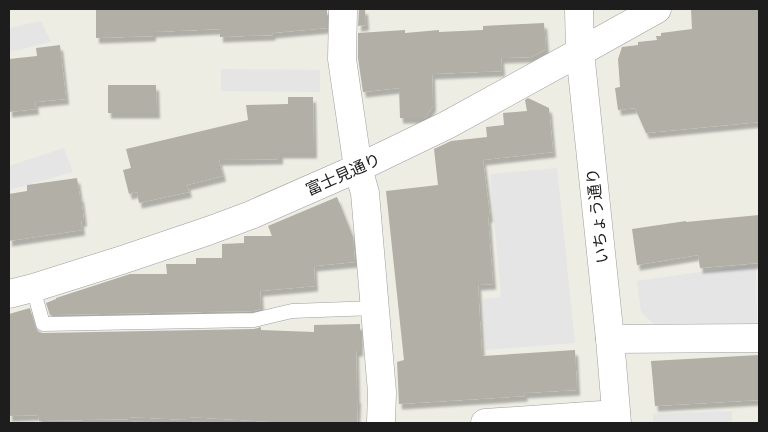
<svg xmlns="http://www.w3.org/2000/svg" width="768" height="432" font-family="Helvetica,'Noto Sans JP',sans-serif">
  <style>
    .parking { fill: #e5e5e5 }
    .building { fill: #b2afa7; filter: url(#shadow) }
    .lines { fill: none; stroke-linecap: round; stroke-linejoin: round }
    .service-casing { stroke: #9e9e9e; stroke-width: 15 }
    .minor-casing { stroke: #9e9e9e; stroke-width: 29 }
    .tertiary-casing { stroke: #9e9e9e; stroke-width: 29 }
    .service { stroke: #fff; stroke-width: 14 }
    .minor { stroke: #fff; stroke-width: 28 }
    .tertiary { stroke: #fff; stroke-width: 28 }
    .labels { text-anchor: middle; stroke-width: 4; stroke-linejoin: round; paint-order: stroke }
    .street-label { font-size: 16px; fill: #1d1d1d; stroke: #fff }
  </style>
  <defs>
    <filter id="shadow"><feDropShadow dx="3" dy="5.5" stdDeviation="1" flood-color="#0004"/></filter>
  </defs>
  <rect width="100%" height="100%" fill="#edede4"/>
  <g class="parking">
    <path d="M41 21 51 42 9 52V28Z"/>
    <path d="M221 69 320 70V92L221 91Z"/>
    <path d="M64 148 73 172 9 190V166Z"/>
    <path d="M557 168 575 343 486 350 483 299 501 297 490 174Z"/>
    <path d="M756 264 757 323 655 325 641 312 637 281Z"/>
    <path d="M732 411V423H653V414Z"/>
  </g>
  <g class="building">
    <path d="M96 9H327V28L272 33 273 35 220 37V29L153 32V36L96 38Z"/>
    <path d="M359 9H365L366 25 358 26Z"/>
    <path d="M691 9H759V122L646 133 635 108 618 110 615 88 620 87 618 59 622 47 638 45V42L657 40 656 36H661V33L692 29Z"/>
    <path d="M544 23 546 49 531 57 501 58 502 71 432 74 433 106 425 118H400L399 88 363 92 358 58V33L405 30V33L439 30V32L483 30V26Z"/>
    <path d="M60 45 66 99 35 102 36 109 9 112V59L37 56 36 48Z"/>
    <path d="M108 85H156L157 113H108Z"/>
    <path d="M288 97H313L314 153H280V159L219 160 223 176 187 185 189 192 139 203 137 192 129 194 123 170 131 168 126 149 248 120 246 105 288 104Z"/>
    <path d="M528 98 549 108 553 152 483 160 490 217H488L493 284 478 285 482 356 575 350 577 390 524 393 525 396 399 404 397 362 404 360 386 191 438 185 434 149 451 141 487 137 486 127 504 125 503 113 527 111 525 100Z"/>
    <path d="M77 178 80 197H81L84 221H81L82 230 9 241V194L27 191V185Z"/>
    <path d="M337 197 353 237 355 262 314 266 315 286 260 291 261 309 253 311 50 315 46 303 56 299V298L130 274H167L166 264H196V258H222V244L244 243V236H272L268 226Z"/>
    <path d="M759 215V263L700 268 698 255 637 265 632 229 686 221V222Z"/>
    <path d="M30 308 36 329 39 332 43 333 254 329 261 327V330L314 332V325L360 324V351H356L357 398H358L357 423H290L189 417V420L129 417V419L39 421 38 415 9 416V314Z"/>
    <path d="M759 355V400L655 406 651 361Z"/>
  </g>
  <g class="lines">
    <g class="service-casing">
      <path id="service" d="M33 288 43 324 254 320 292 311 375 308"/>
    </g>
    <g class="minor-casing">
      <g id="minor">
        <path d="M343 9 342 59 358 168 365 193 382 392 381 423"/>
        <path d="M9 294 33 288 122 260 208 231 251 215 358 168 447 125 580 52"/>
        <path d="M610 339 759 338"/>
        <path d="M485 423 616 414"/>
      </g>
    </g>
    <g class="tertiary-casing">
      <g id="tertiary">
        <path d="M579 9 580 52 610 339 617 423"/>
        <path d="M580 52 657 9"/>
      </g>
    </g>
    <use href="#service" class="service"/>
    <use href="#minor" class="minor"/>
    <use href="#tertiary" class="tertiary"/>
  </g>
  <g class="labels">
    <g class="street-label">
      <text transform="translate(343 174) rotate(-24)" y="6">富士見通り</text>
      <text transform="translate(597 216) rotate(-96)" y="6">いちょう通り</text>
    </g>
  </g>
  <rect width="768" height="432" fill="none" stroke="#1d1d1d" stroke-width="20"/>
</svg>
